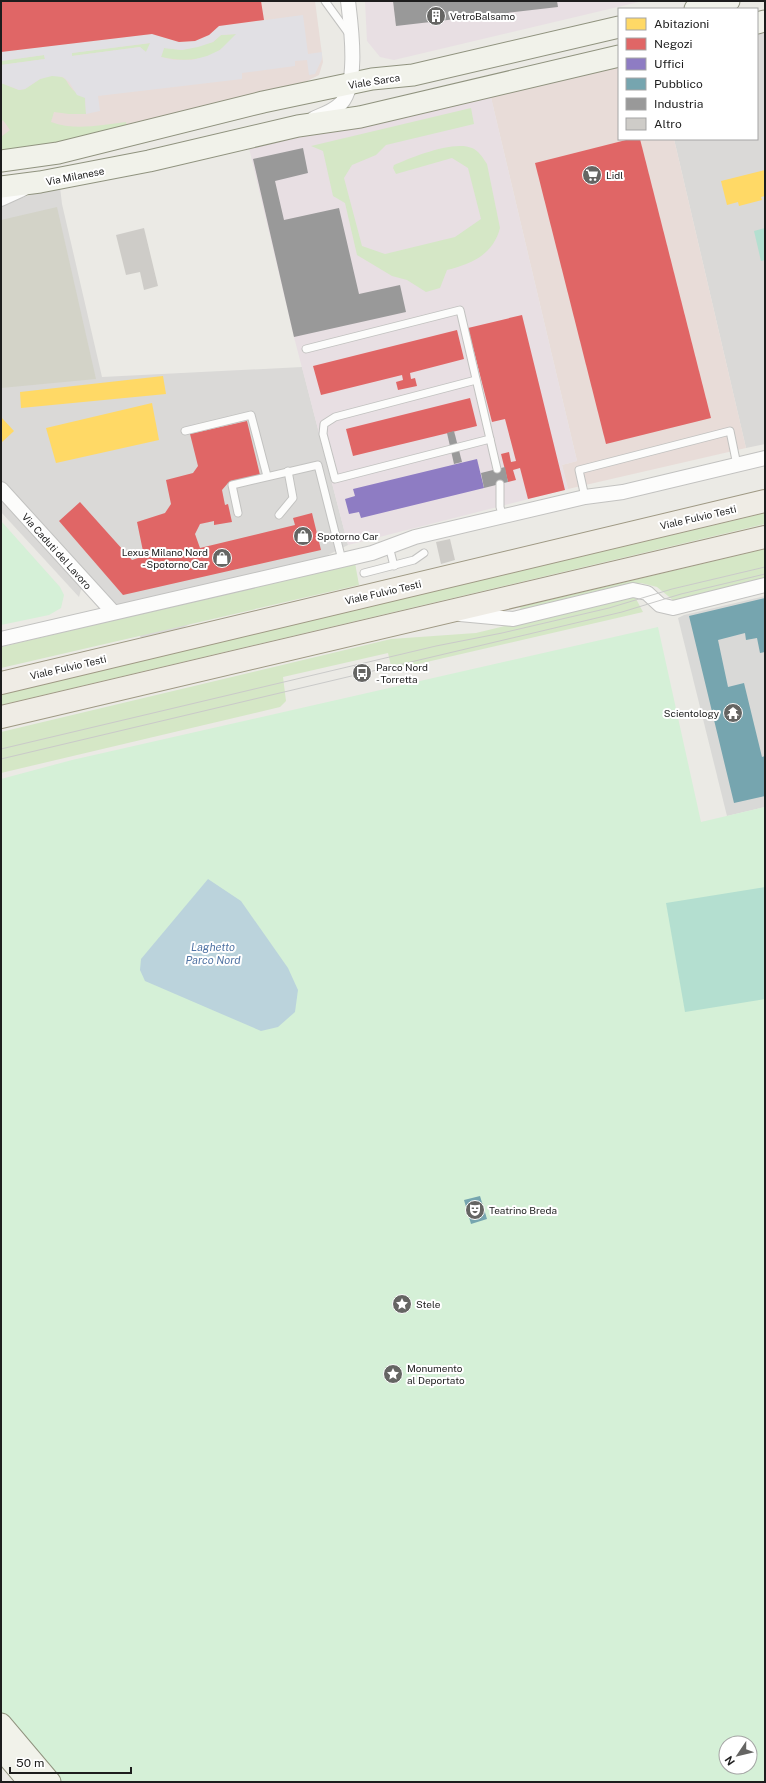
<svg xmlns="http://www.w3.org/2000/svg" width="766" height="1783" font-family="'Public Sans',sans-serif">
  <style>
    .residential { fill: #dad9d7 }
    .commercial { fill: #e8dcd8 }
    .industrial { fill: #e8dfe3 }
    .religious { fill: #d9d9d7 }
    .construction { fill: #d3d3c8 }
    .grass { fill: #d5e7c6 }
    .park { fill: #d5f0d7; fill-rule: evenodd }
    .pitch { fill: #b4dfd0 }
    .plaza { fill: #e1e0e4; fill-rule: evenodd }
    .water { fill: #bbd3dc }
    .homes { fill: #ffd966 }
    .shops { fill: #e06666 }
    .offices { fill: #8e7cc3 }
    .public { fill: #76a5af }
    .industry { fill: #999 }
    .building { fill: #ceccc8 }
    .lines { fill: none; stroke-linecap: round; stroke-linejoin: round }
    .lane-casing { stroke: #c2c2c0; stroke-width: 9 }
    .street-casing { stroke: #c2c2c0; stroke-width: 16 }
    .secondary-casing { stroke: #90937f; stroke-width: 23 }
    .primary-casing { stroke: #9f9984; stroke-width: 24 }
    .lane { stroke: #fcfcfb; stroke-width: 7 }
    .street { stroke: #fcfcfb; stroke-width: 14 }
    .secondary { stroke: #f1f2ea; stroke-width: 21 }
    .primary { stroke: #efece5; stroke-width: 22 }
    .tram { stroke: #cacac9; stroke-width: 1 }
    .labels { text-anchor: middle; stroke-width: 4; stroke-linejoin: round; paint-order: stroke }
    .poi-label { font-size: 10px; fill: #1d1d1d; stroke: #fff; text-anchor: start }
    .street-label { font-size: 10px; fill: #1d1d1d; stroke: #fff }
    .water-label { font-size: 11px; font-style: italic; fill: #5174a4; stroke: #fff }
  </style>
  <rect width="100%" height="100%" fill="#ebeae5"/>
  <g class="residential">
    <path d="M765 23V444L746 448 674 139H757V25Z"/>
    <path d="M60 187 62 204 102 377 302 367 348 545 148 645 1 483V206L46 189Z"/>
    <path d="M1 498 82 586 79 597 1 512Z"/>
  </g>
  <g class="commercial">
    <path d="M1 1H315L323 62 319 75 305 82 37 149 1 153Z"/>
    <path d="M619 57V139H674L746 448 568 489 562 465 577 461 489 89Z"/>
  </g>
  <g class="industrial">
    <path d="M365 1H643L394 60 380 57 367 41Z"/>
    <path d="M489 89 577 461 562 465 568 489 348 545 294 337 249 148Z"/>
  </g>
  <path class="religious" d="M765 596V807L727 816 678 618 684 615Z"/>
  <path class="construction" d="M57 207 96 379 1 388V220Z"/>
  <g class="grass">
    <path d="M237 34C232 39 227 45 221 49 205 62 180 61 161 57L164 48 182 50 213 42 221 35Z"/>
    <path d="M151 43 146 52 140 47 72 56 71 53Z"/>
    <path d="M44 55 45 59 1 65V61Z"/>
    <path d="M52 75C70 78 63 79 73 90 76 93 81 95 85 97L86 114H69L54 112 51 122C75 131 101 125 126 122L127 127 37 147 1 151V137L10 130 3 120 1 122V83L19 90 25 89 40 79Z"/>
    <path d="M471 108 474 124 386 145 376 155 352 165 344 178 362 246 385 254 455 237 481 219 468 168 452 158 396 174 393 168 394 165C412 157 454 140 472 148 479 151 483 158 487 164L500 228C493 255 471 264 447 270L440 288 426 292 407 280 392 276 357 255 345 203 333 196 323 151 311 146Z"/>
    <path d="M765 513V524L1 705V694Z"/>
    <path d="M765 549V579L680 600H673L657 587 641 583 521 611 520 607Z"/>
    <path d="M355 563 359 585 1 668V647Z"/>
    <path d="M629 596 635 597 643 612 392 670 388 653 283 677 286 701 280 707 1 773V732L391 639 476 633Z"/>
  </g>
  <g class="park">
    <path d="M1 521 60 587 64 595 61 608 49 615 1 625Z"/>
    <path d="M658 627 701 822 765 807V1782H57L1 1718V779L72 760ZM726 1743H750V1767H726Z"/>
  </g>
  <g class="pitch">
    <path d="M765 228V260L761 261 754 231Z"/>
    <path d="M765 887V999L685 1012 666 903Z"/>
  </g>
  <path class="plaza" d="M303 15 308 54 322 52V59L315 74 309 75 307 60 295 61V66L242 73V79L98 96 100 111 86 114 85 98 77 95 69 82 63 77 52 76 40 79 25 89 19 90 1 83V65L45 59 44 55 1 61V52L152 34 179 42 195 41 209 35 219 26ZM236 34 220 50 207 56 192 60H174L161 57 164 48 182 50 198 47 213 42 221 35ZM150 43 146 52 140 47 72 56V53Z"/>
  <path class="water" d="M208 879 241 901 288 968 298 990 295 1012 278 1027 261 1031 145 981 140 970 141 959Z"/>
  <g class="homes">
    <path d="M765 170V196L761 197 762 200 739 206 738 202 727 205 721 181Z"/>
    <path d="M163 376 166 394 21 408 20 392Z"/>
    <path d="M152 403 159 440 56 463 46 428Z"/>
    <path d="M1 417 14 431 1 443Z"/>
  </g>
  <g class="shops">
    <path d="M1 1H261L264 20 219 26 209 35 195 41 179 42 152 34 1 52Z"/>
    <path d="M630 139H640L711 418 606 444 535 163Z"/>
    <path d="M522 315 565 490 528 499 520 468 513 470 516 480 508 482 501 454 509 452 511 462 516 461 505 419 492 422 468 328Z"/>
    <path d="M457 330 464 359 410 373 411 379 415 378 417 386 398 390 396 382 403 380 402 375 321 395 313 366Z"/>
    <path d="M470 398 477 426 353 456 346 429Z"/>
    <path d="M247 421 260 475 228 483 222 490 225 505 228 504 232 522 214 525V521L200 524 195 534 200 548 295 525 293 518 312 513 321 550 123 595 59 521 80 502 132 560 144 556 137 522 165 513 171 504 166 480 193 473 198 466 190 434Z"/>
  </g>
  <path class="offices" d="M477 459 484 488 361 518 359 512 349 514 345 499 355 496 353 489Z"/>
  <g class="public">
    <path d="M765 598V652L760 653 757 638 746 640 745 633 718 640 728 687 744 683 762 757 765 756V796L734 803 689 616Z"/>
    <path d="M480 1196 487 1219 471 1224 464 1200Z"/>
  </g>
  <g class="industry">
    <path d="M393 1H557L558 7 396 26Z"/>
    <path d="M303 148 308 173 275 181 284 220 339 208 359 294 400 285 406 312 294 337 253 159Z"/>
    <path d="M454 431 462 462 454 464 447 433Z"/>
    <path d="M505 467 508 482 484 488 481 473Z"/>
  </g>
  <g class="building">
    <path d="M144 228 158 286 144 290 140 272 126 275 116 235Z"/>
    <path d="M450 539 455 560 441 564 436 542Z"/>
  </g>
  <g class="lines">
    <g class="lane-casing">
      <g id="lane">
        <path d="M325 1 349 34"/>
        <path d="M306 349 460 310 497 469"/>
        <path d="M476 380 335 417 324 424 323 434 335 479 490 439"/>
        <path d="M185 431 251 415 267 476"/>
        <path d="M500 484V507L503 517"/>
        <path d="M585 497 579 470 730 431 737 465"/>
        <path d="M238 513 232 485 318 465 342 560"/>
        <path d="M279 515 293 498 288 471"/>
        <path d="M389 546 394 566"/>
        <path d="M364 573 414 560 424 553"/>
      </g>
    </g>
    <g class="street-casing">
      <g id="street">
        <path d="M313 119C321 115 331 112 338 106 360 90 351 26 348 1"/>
        <path d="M1 199 23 189"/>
        <path d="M1 489 113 612"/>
        <path d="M460 614 513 619 633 590 647 593 660 605 673 608 765 585"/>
        <path d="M1 639 342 560 372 553 415 537 585 497 623 492 765 458"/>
      </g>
    </g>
    <g class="secondary-casing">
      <g id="secondary">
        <path d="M695 9 729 1"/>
        <path d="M757 23 765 21"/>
        <path d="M1 161 58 153 263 102 372 79 413 75 619 27"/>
        <path d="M1 187 40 182 149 161 298 126 360 117 619 56"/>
        <path d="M1 1724 50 1782"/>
        <path d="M1 1749 29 1782"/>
      </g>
    </g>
    <g class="primary-casing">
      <g id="primary">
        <path d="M1 683 765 501"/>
        <path d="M1 717 765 537"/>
      </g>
    </g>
    <use href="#lane" class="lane"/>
    <use href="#street" class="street"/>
    <use href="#secondary" class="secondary"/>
    <use href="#primary" class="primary"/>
    <g class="tram">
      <path d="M1 749 436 646 502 633 609 608 672 589 765 567"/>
      <path d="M1 759 622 612 681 594 765 574"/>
    </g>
  </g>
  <defs>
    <g id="building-disc" transform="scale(1)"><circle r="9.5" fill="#656563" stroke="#fff"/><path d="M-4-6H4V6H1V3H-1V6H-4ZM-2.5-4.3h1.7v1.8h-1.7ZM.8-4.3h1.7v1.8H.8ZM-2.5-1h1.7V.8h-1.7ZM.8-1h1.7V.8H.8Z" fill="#fff"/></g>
    <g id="supermarket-disc" transform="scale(1)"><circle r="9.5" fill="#656563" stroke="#fff"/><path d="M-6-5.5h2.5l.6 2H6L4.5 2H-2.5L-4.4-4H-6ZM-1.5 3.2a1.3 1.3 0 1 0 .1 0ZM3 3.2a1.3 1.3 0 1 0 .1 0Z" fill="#fff"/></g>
    <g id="shop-disc" transform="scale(1)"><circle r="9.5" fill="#656563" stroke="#fff"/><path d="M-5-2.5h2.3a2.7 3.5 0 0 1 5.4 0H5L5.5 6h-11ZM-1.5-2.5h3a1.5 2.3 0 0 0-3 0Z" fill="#fff"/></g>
    <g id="bus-disc" transform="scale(1)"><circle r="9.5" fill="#656563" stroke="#fff"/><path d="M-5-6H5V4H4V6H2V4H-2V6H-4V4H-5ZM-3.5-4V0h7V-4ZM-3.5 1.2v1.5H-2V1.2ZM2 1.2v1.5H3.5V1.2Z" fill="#fff"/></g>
    <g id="temple-disc" transform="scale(1)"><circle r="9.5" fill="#656563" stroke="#fff"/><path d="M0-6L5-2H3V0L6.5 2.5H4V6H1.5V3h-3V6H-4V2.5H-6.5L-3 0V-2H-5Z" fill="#fff"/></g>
    <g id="theatre-disc" transform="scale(1)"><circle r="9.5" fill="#656563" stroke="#fff"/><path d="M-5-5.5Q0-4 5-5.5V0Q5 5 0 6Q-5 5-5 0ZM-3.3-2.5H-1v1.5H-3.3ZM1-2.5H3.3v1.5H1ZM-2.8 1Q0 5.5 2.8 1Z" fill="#fff"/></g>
    <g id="sight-disc" transform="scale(1)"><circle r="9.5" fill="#656563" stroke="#fff"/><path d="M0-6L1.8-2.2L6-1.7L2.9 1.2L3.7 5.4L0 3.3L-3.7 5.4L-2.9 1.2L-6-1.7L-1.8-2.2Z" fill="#fff"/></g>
  </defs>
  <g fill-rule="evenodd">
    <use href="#building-disc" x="436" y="16"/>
    <use href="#supermarket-disc" x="592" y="175"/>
    <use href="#shop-disc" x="303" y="536"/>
    <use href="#shop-disc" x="222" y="558"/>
    <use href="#bus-disc" x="362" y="673"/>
    <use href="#temple-disc" x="733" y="713"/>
    <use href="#theatre-disc" x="475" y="1210"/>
    <use href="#sight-disc" x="402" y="1304"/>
    <use href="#sight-disc" x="393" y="1374"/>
  </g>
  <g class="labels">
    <g class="poi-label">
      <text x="450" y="20">VetroBalsamo</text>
      <text x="606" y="179">Lidl</text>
      <text x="317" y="540">Spotorno Car</text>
      <text x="208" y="556" text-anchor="end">Lexus Milano Nord<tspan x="208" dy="12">- Spotorno Car</tspan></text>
      <text x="376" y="671">Parco Nord<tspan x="376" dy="12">- Torretta</tspan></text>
      <text x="719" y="717" text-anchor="end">Scientology</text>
      <text x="489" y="1214">Teatrino Breda</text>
      <text x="416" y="1308">Stele</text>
      <text x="407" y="1372">Monumento<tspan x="407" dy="12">al Deportato</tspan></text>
    </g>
    <g class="street-label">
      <text transform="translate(374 81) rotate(-9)" y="4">Viale Sarca</text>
      <text transform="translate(75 176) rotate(-11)" y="4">Via Milanese</text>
      <text transform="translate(698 517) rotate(-13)" y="4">Viale Fulvio Testi</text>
      <text transform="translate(57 551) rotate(48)" y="4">Via Caduti del Lavoro</text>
      <text transform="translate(383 592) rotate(-13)" y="4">Viale Fulvio Testi</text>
      <text transform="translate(68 667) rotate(-13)" y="4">Viale Fulvio Testi</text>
    </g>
    <g class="water-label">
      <text x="213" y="951">Laghetto<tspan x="213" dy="13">Parco Nord</tspan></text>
    </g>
  </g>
  <rect width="766" height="1783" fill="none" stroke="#1d1d1d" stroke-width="4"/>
  <rect x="618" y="8" width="140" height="132" fill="#ffffff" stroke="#a5a5a5"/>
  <rect x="626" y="18" width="20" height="12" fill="#ffd966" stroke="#a5a5a5"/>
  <text x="654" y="28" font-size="12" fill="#1d1d1d">Abitazioni</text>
  <rect x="626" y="38" width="20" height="12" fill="#e06666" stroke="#a5a5a5"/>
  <text x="654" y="48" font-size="12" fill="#1d1d1d">Negozi</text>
  <rect x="626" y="58" width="20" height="12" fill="#8e7cc3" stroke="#a5a5a5"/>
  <text x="654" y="68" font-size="12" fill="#1d1d1d">Uffici</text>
  <rect x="626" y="78" width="20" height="12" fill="#76a5af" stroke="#a5a5a5"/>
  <text x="654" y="88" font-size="12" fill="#1d1d1d">Pubblico</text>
  <rect x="626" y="98" width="20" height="12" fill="#999999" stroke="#a5a5a5"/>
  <text x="654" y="108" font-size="12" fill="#1d1d1d">Industria</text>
  <rect x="626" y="118" width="20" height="12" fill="#ceccc8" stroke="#a5a5a5"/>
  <text x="654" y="128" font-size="12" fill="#1d1d1d">Altro</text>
  <g transform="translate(738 1755) rotate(235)"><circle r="19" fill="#ffffff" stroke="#a5a5a5"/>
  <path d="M0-3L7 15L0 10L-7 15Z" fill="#656563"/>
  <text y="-6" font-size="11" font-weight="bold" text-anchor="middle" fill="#1d1d1d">N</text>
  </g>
  <path d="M10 1767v6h121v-6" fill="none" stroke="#1d1d1d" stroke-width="2"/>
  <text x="16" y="1767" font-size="12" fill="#1d1d1d" stroke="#ffffff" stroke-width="3" paint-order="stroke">50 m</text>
</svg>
